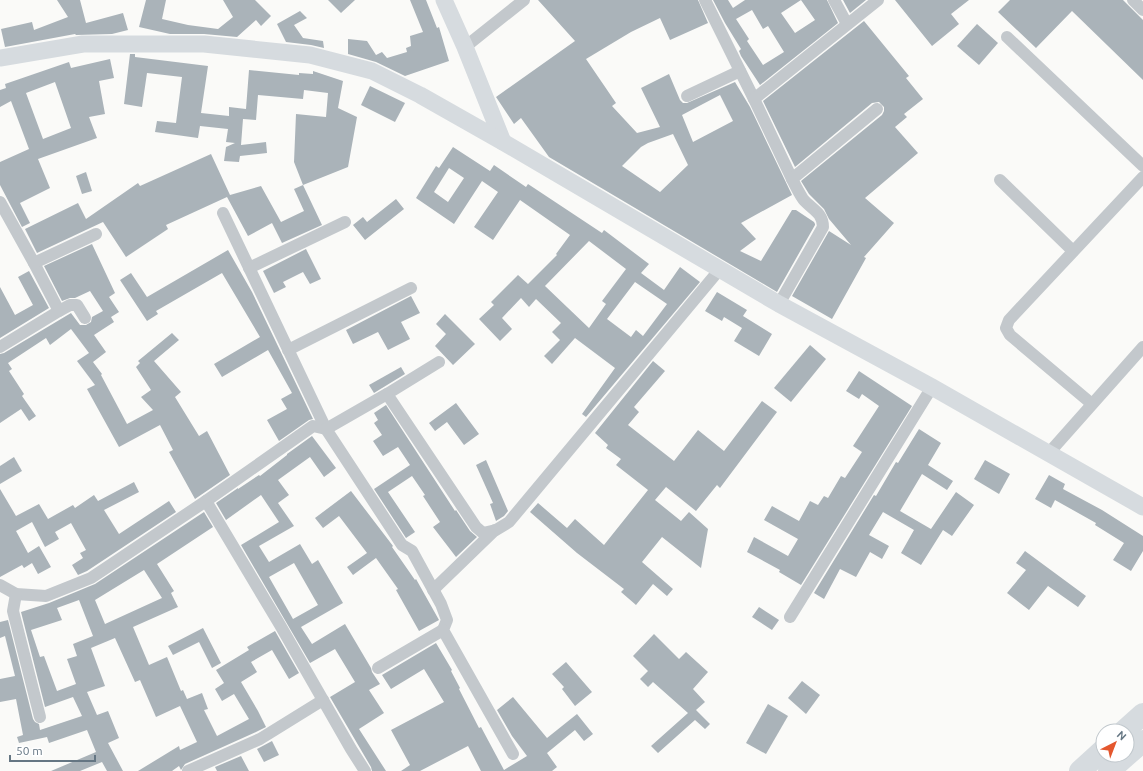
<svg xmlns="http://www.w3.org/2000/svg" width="1143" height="771" font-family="Ubuntu,sans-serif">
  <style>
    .building { fill: #aab3b9; fill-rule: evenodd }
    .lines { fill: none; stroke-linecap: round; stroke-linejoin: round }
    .street { stroke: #c3c8cc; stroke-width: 12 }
    .secondary { stroke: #d6dbdf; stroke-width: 17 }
    .highway { stroke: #d6dbdf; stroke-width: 22 }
  </style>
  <rect width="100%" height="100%" fill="#fafaf8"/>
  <g class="building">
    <path d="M57 0H80L86 23 123 13 128 30 112 34 76 35 75 34 5 47 1 29 32 22 34 30 68 17Z"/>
    <path d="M146 0H166L162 19 188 25 218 29 233 17 223 0H255L271 16 261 26 256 20 237 37 204 34H170L139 27Z"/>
    <path d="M328 0H355L341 13Z"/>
    <path d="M410 0H426L437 28 439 27 449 61 405 76 376 62 348 54V39L367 41 376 55 382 52 387 58 407 52 406 48 411 46 410 36 423 32Z"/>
    <path d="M538 0H698L708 23 670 40 660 18 631 32 586 59 616 103 612 106 637 133 660 127 641 88 669 74 680 100 683 103H687L735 82 750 107 792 195 741 223 756 239 740 251 761 261 792 210H796L814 222 815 224V225L777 292 549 157 521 118 514 124 496 97 575 41ZM720 95 733 121 693 142 682 115ZM673 134 688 165 660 192 622 166 641 147 648 143Z"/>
    <path d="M713 0H728L733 8 745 0H827L838 23 760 85 741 56 739 51 741 49 725 23ZM801 0 815 20 795 33 781 13ZM752 10 763 29 768 26 784 52 763 65 747 41 749 39 736 19Z"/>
    <path d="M843 0H866L850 13Z"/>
    <path d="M895 0H969L951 14 959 24 932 46Z"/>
    <path d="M1010 0H1123L1143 20V80L1072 11 1036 48 998 12Z"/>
    <path d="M300 11 307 18 294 25 303 38 323 41 324 48 311 45 286 42 277 24Z"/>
    <path d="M864 21 909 76 906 78 923 99 904 114 907 117 895 127 918 153 865 198 894 223 864 257 866 258 832 319 792 296 829 231 851 245 829 219 824 209 809 194 801 181 882 115 884 111V107L879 102 872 103 795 167 763 101Z"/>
    <path d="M977 24 998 43 979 65 957 46Z"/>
    <path d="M130 54H135V57L208 66 201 113 229 116V107L246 109 249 70 299 75V73L313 74V71L343 81 338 108 357 117 348 167 303 185 294 162 296 114 326 117 328 93 304 90 303 99 258 95 256 120 243 119 241 145 266 142 267 153 240 156 239 162 224 161 226 147 235 143 226 142 228 129 200 126 198 138 155 132 157 121 176 123 182 77 147 73 142 107 124 104Z"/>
    <path d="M110 59 114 78 99 81 105 114 89 117 97 138 38 159 50 188 20 203 30 223 22 227 0 185V162L29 149 11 101 0 107V90L6 88 5 84 69 62 71 68ZM55 82 71 128 43 139 26 93Z"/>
    <path d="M370 86 405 103 395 122 361 105Z"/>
    <path d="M453 147 490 171 494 165 526 187 528 184 602 233 604 230 649 264 641 273 664 290 680 267 700 282 586 417 582 414 615 368 575 338 552 364 544 356 560 340 552 332 561 323 536 299 529 307 521 298 502 318 512 329 500 341 479 319 494 305 491 302 518 275 528 284 557 255 556 254 570 235 520 200 493 240 474 227 498 192 482 181 454 224 416 198 436 166 439 168ZM449 168 464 178 448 202 434 192ZM589 241 626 269 602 301 606 304 589 328 545 286ZM635 282 667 304 643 336 636 330 631 337 607 319Z"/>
    <path d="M211 154 230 195 261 186 281 222 304 211 294 189 303 185 322 225 282 243 272 223 248 236 227 197 166 225 168 229 126 257 103 222 37 253 25 229 78 203 86 219 138 183 140 186Z"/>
    <path d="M86 172 92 191 82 194 76 176Z"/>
    <path d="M396 199 404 209 365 240 353 225 363 217 367 222Z"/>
    <path d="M92 244 115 293 109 297 119 312 111 317 114 322 94 335 106 352 93 362 102 374 101 375 127 424 153 410 141 397 151 390 136 367 140 363 138 361 172 333 179 340 154 361 181 392 175 397 199 436 207 431 230 475 195 499 169 452 173 450 160 425 119 447 87 389 95 385 77 361 89 353 71 329 50 345 46 338 8 363 12 369 9 371 24 394 22 396 36 416 29 421 21 409 0 423V354L4 353 71 313 80 325H86L91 322 92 317 103 311 90 291 75 298H70L62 301 44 266Z"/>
    <path d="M306 249 321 279 310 284 303 272 283 282 286 287 274 293 263 271Z"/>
    <path d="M228 250 252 292 313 419 309 420 279 441 267 420 287 409 281 399 292 393 268 350 222 377 214 364 260 337 222 273 156 311 158 314 147 321 120 280 131 273 147 297Z"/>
    <path d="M29 271 49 308 0 338V287L15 315 33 305 18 277Z"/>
    <path d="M717 292 747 310 743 316 772 334 759 356 734 341 742 328 724 317 722 321 705 311Z"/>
    <path d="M411 296 420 313 401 322 410 339 388 350 378 332 353 344 346 330Z"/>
    <path d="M445 314 475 344 453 365 435 346 446 334 436 324Z"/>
    <path d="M810 345 826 359 791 402 774 388Z"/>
    <path d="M653 361 665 371 634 407 639 412 628 425 674 461 698 430 724 451 762 401 777 412 720 488 717 485 696 511 666 487 655 500 681 521 689 512 708 529 701 568 662 537 642 562 673 589 667 596 653 584 636 605 621 592 624 589 577 553 530 512 538 503 567 528 575 519 604 545 648 490 616 465 621 459 606 448 608 445 595 433Z"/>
    <path d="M401 367 405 374 374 393 369 385Z"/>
    <path d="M859 371 912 406 801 585 779 572 780 570 747 552 754 537 788 556 798 539 764 520 772 506 799 521 810 501 818 505 824 496 828 498 841 476 845 478 862 452 853 446 879 406 862 394 859 399 846 391Z"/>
    <path d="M456 403 479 434 464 445 447 422 435 431 429 423Z"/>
    <path d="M386 405 455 511 456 510 470 531 477 537 456 557 433 527 440 522 423 496 425 495 412 476 388 492 415 532 406 538 374 489 410 465 398 447 383 456 373 441 382 435 374 423 378 420 374 413Z"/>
    <path d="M919 429 941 443 928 465 953 481 947 490 922 474 900 511 931 529 956 492 974 505 952 536 943 530 921 565 901 553 914 530 883 512 869 535 889 546 882 559 870 552 856 577 840 569 824 599 814 593 874 495 876 496 896 462 898 463Z"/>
    <path d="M312 436 336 468 324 477 310 457 278 480 289 495 278 503 294 526 259 546 269 562 300 544 312 564 318 560 343 603 301 627 312 644 345 624 371 668 372 672 380 684 369 690 384 713 359 729 386 771H372L371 767 330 697 355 682 335 649 310 663 241 545 279 522 261 495 226 520 216 503 238 488V489L259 475 260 476 287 455V454ZM294 563 318 605 293 619 269 577Z"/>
    <path d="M14 457 22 471 0 484V466Z"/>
    <path d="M486 460 508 511 504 516 496 521 490 504 493 503 476 465Z"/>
    <path d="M985 460 1010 474 999 494 974 479Z"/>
    <path d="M1049 475 1065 484 1063 489 1102 510 1143 536V551L1131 571 1113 560 1124 543 1095 525 1096 523 1055 500 1051 508 1035 499Z"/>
    <path d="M134 482 139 492 104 510 119 534 169 501 176 512 87 571 78 575 72 565 83 558 80 553 86 550 71 523 55 532 59 539 45 547 32 522 16 531 28 553 39 546 51 567 38 574 32 563 24 568 22 565 0 577V489L16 516 39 504 48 519 73 505 75 508 94 495 98 501Z"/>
    <path d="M351 491 393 546 392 547 415 580 416 579 439 620 419 631 396 590 398 589 376 558 353 575 347 567 367 553 339 516 323 528 315 518Z"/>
    <path d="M204 512 213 527 157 564 174 591 171 593 178 607 133 627 149 665 167 657 181 691 183 690 187 699 202 693 208 709 204 710 217 736 249 719 234 694 222 701 215 689 224 683 216 670 249 650 247 647 275 631 299 673 289 679 272 650 251 662 257 672 241 682 258 711 266 727 256 732 185 764 181 770 179 766 172 771H138L179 746 180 750 197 742 180 706 156 717 140 680 135 682 115 638 91 648 105 686 87 692 97 715 108 711 119 738 108 743 123 771H107L102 762 80 771H51L96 752 87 730 49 743 47 737 19 743 17 737 23 735 16 699 0 702V679L15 676 5 636 0 638V622L8 620 33 719 35 722 39 724 40 730 82 716 73 697 45 707 21 612 49 603 95 584ZM144 570 162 598 105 624 95 600ZM79 600 93 636 73 644 77 656 67 659 76 684 57 691 44 656 40 657 31 630 62 620 57 608Z"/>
    <path d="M1025 551 1086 596 1078 607 1048 586 1029 610 1007 593 1026 570 1016 563Z"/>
    <path d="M759 607 779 620 772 630 752 617Z"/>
    <path d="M203 628 221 663 212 668 199 642 173 655 168 646Z"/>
    <path d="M654 634 679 659 686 652 708 672 693 689 705 702 696 710 710 724 705 729 695 720 658 753 651 746 688 713 653 682 648 687 640 679 648 671 633 656Z"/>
    <path d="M436 643 452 670 451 671 460 688 459 689 479 728 481 727 504 770 527 756 512 736 497 710 513 697 547 738 577 714 593 734 584 741 575 730 547 753 557 767 552 771H481L468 746 420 771H401L410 765 391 730 444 702 424 669 391 689 382 675Z"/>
    <path d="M566 662 592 692 575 706 562 689 564 687 552 674Z"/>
    <path d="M802 681 820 695 806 714 788 698Z"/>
    <path d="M768 704 788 716 766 754 746 743Z"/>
    <path d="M272 741 279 755 264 762 257 749Z"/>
    <path d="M241 756 249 771H217L215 767Z"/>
  </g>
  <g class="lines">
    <g class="street">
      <path d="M705 0 754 99"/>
      <path d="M834 0 847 24"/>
      <path d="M1133 0 1143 10"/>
      <path d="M1007 37 1143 166"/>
      <path d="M465 47 524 0"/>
      <path d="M687 96 740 71"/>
      <path d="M792 179 754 99 878 0"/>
      <path d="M1000 180 1073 251"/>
      <path d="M0 202 34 263 59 311 0 347"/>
      <path d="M223 213 326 429 313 426 206 501 280 625 351 749 365 771"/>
      <path d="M34 263 96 234"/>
      <path d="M249 268 345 222"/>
      <path d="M779 304 823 227C823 212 811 209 803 199 799 193 795 185 792 179L877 109"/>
      <path d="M59 311 70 305H77L85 318"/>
      <path d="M288 350 411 288"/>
      <path d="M439 362 387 394 476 527 483 533 496 530 509 522 720 269"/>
      <path d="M387 394 326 429 402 545 412 551 441 604 447 620 443 630 513 754"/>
      <path d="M1092 404 1010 335 1006 328 1009 320 1143 177"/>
      <path d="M1048 454 1143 347"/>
      <path d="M0 585 16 594 46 596 91 578 206 501"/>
      <path d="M433 590 495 530"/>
      <path d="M16 594 13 611 40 717"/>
      <path d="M790 617 932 387"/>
      <path d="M378 668 443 630"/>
      <path d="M188 771 260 739 323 700"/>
    </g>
    <g class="secondary">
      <path d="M444 0 465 47 503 142"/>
      <path d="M0 58 83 44H204L310 55 372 71 420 95 503 142 779 304 932 387 1143 507"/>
    </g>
    <g class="highway">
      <path d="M1124 731 1143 714"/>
      <path d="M1080 771 1103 750"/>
      <path d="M1109 771 1143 741"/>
    </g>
  </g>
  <g transform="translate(1115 743) rotate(42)"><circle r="19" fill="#ffffff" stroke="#c1c8cd"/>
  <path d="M0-3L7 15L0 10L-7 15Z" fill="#e4572e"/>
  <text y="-6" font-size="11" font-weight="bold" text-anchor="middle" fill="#657683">N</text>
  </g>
  <path d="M10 755v6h85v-6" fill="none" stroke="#657683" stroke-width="2"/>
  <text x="16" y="755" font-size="12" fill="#657683" stroke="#ffffff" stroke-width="3" paint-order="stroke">50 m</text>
</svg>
